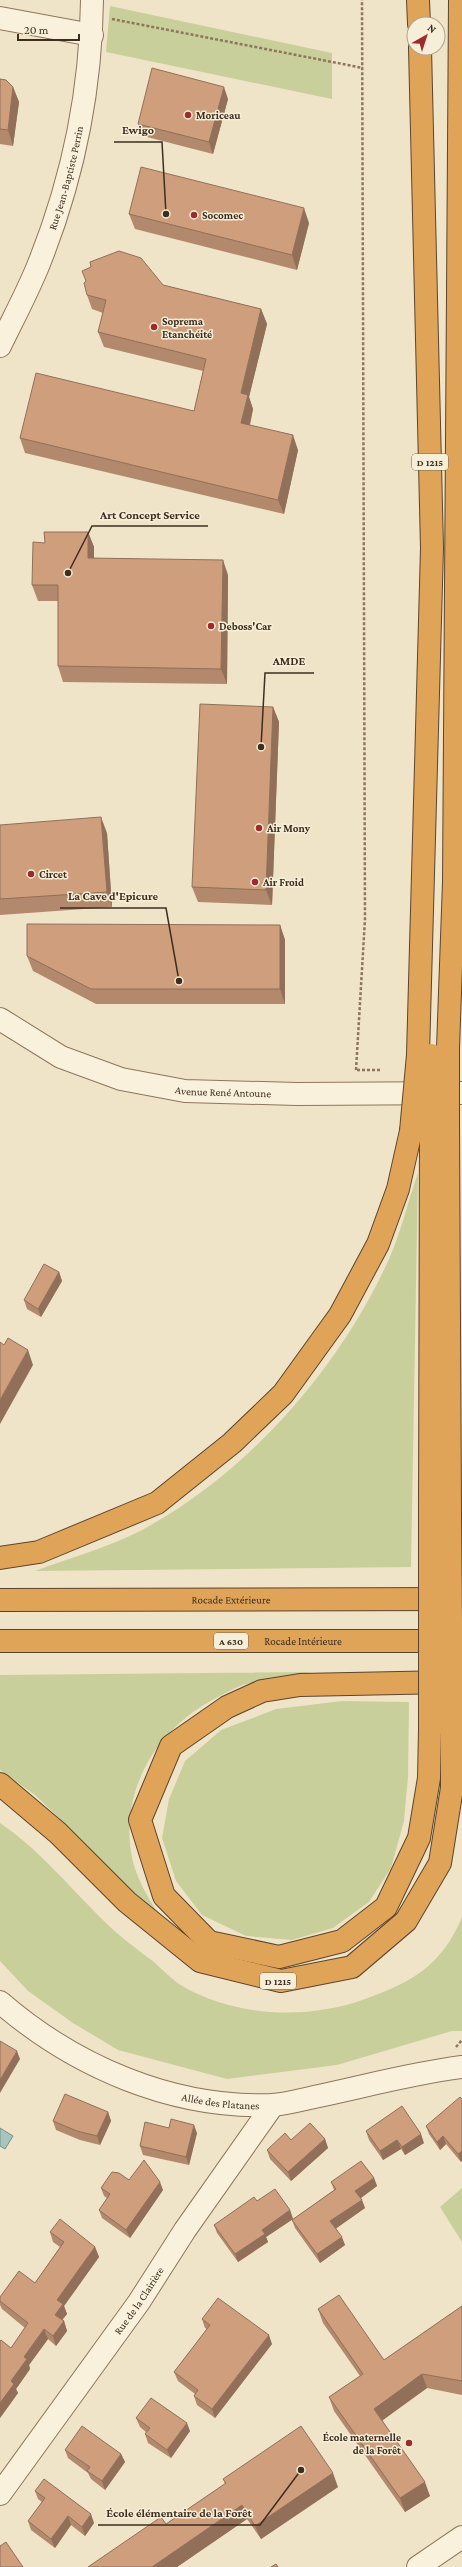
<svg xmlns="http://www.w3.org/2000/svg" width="462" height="2567" font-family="'Crimson Pro',serif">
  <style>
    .green { fill: #c9cf9b }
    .water { fill: #a9c4bc; stroke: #6f938a }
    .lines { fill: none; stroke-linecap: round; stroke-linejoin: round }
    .minor-casing { stroke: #8d765c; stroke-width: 24 }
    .motorway-casing { stroke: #5b4430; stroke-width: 24 }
    .path { stroke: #8d765c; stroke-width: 2.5; stroke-dasharray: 3 2; stroke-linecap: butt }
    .minor { stroke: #faf1dc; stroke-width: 22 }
    .motorway { stroke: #e0a458; stroke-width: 22 }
    .motorway-bridge-casing { stroke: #5b4430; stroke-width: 24; stroke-linecap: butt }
    .motorway-bridge { stroke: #e0a458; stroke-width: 22 }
    .wall { fill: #b2896c }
    .shaded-wall { fill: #916f58 }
    .building { fill: #cf9f7d; stroke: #916f58 }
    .poi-dot { fill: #9e2a2b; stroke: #f7eed8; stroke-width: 1.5 }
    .labels { text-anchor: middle; stroke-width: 3; stroke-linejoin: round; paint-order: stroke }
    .shield { fill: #f7eed8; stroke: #756857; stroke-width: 1 }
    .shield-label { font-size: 10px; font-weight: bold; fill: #3d2e20 }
    .poi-label { font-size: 11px; font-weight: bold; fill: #3d2e20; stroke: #f7eed8; text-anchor: start }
    .street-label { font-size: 11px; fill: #3d2e20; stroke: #f7eed8 }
    .leader { fill: none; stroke: #3d2e20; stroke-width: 1.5 }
    .callout-dot { fill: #3d2e20; stroke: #f7eed8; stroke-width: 1.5 }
    .callout-label { font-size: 12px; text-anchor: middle; font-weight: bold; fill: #3d2e20; stroke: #f7eed8; stroke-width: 3; stroke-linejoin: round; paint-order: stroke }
  </style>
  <rect width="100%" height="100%" fill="#f0e4c8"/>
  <g class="green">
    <path d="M110 6 332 53V99L106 52Z"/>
    <path d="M418 1173 411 1567 35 1571C67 1559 102 1549 134 1534 243 1479 339 1370 389 1259 401 1232 408 1201 418 1173Z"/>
    <path d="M311 1672C289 1677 265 1679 243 1685 234 1688 226 1693 218 1697 160 1726 121 1785 131 1852 134 1874 147 1896 159 1915L124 1885 79 1837 35 1795 0 1770V1675Z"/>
    <path d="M342 1701 409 1702 408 1777 404 1821 391 1868 369 1902 333 1928 292 1940 246 1936 202 1915 176 1881 162 1838 169 1799 185 1761 221 1730 276 1709Z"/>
    <path d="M0 1823C40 1850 70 1888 105 1922 120 1937 137 1949 154 1962 163 1970 173 1981 184 1987 237 2017 308 2020 365 1999 413 1982 442 1965 462 1917V2031H452L337 2065 227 2079 118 2050 73 2023 28 1991 0 1961Z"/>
    <path d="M462 2188V2242L440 2207Z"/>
  </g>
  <path class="water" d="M0 2128 13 2136 5 2149 0 2146Z"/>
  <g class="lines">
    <g class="minor-casing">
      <g id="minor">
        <path d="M0 18 92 35"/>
        <path id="s1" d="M0 346C13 319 27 293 38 266 72 182 91 90 92 0"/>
        <path id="s2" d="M0 1019 61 1057 121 1079 185 1091 297 1094 462 1093"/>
        <path id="s3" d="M0 2002C74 2066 172 2109 272 2105 287 2104 304 2099 319 2096 366 2086 414 2073 462 2067"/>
        <path id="s4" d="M0 2494 139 2302 185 2230 273 2105"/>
        <path d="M418 2567 462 2537"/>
      </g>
    </g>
    <g class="motorway-casing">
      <g id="motorway">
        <path d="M418 0 419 24"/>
        <path d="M448 1048 454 882 460 0"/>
        <path d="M418 1055 432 548 420 48"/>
        <path d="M448 1125 450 1513"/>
        <path d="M430 1513 431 1127"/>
        <path d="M0 1558 39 1552 157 1503 232 1443 283 1394 340 1315 378 1244 398 1189 411 1131"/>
        <path id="s5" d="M0 1600 462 1599"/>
        <path id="s6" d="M0 1641H449"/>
        <path d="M430 1730 429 1778 419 1838 386 1907 342 1941 279 1957 209 1942 164 1896 140 1820 171 1746 227 1707 262 1691 300 1685 449 1682"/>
        <path d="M0 1784 58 1833 127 1902 200 1961 281 1981 352 1967 406 1921 440 1863 452 1788V1729"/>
      </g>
    </g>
    <g class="path">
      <path d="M112 19 363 68"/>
      <path d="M356 1070 365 919 362 0"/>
      <path d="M357 1070H380"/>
      <path d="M456 2047 462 2040"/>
    </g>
    <use href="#minor" class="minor"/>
    <use href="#motorway" class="motorway"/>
    <g class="motorway-bridge-casing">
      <g id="motorway-bridge">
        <path d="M448 1125V1048"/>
        <path d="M431 1127V1055"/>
        <path d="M411 1131 418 1055"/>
        <path d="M450 1513 452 1729"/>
        <path d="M430 1730V1513"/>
      </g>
    </g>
    <use href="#motorway-bridge" class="motorway-bridge"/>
  </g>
  <g class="wall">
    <path d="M0 79 13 87 19 102 13 146 0 144Z"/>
    <path d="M228 99 213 154 143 136 138 124Z"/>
    <path d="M129 214 309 223 297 270 135 229Z"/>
    <path d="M163 285 261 309 267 324 249 397 253 409 250 425 298 450 284 514 25 453 20 438 194 411 203 371 104 347 98 332 103 313 92 309 87 295Z"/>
    <path d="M88 532 94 547V558L228 575 227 684 63 682 58 666V601H38L32 585 45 543Z"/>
    <path d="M273 707 279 722 272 905 198 902 192 887Z"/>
    <path d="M0 825 107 833 112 907 0 915Z"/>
    <path d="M280 925 285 940V1004H96L33 971 27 956Z"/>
    <path d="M59 1272 62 1281 41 1317 27 1309 24 1300Z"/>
    <path d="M462 2099 461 2162 446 2144 440 2150 429 2134 426 2126Z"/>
    <path d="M108 2112 111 2121 100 2145 80 2140 56 2130 53 2121Z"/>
    <path d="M169 2128 197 2133 189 2165 143 2155 140 2146Z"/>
    <path d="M366 2131 424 2143 405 2155 401 2149 383 2160 369 2140Z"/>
    <path d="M325 2139 328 2148 291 2181 270 2159 267 2150 291 2140Z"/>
    <path d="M374 2178 377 2186 361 2198 365 2208 336 2228 345 2245 320 2263 295 2228 292 2220 334 2190 331 2182Z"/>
    <path d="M129 2180 163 2190 130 2238 102 2218 99 2210 107 2198 104 2196 101 2188Z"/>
    <path d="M257 2201 290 2210 293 2219 266 2237 268 2242 238 2262 217 2233 214 2225Z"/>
    <path d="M50 2232 95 2247 99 2257 64 2306 67 2314 62 2320 64 2321 67 2331 56 2346 48 2339 29 2365 30 2369 16 2389 18 2393 0 2418 11 2348 25 2328 2 2309 0 2305V2297L35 2283 60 2247 53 2242Z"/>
    <path d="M462 2306V2395L427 2388 382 2420 430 2496 405 2512 334 2411 329 2397 360 2376 323 2323 318 2309 384 2360Z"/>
    <path d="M202 2319 272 2344 215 2418 197 2405 194 2396 195 2394 178 2381 174 2372 207 2329 205 2328Z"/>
    <path d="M136 2418 190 2431 171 2458 148 2443 145 2434 146 2432 140 2427Z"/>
    <path d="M65 2450 121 2454 125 2462 105 2490 91 2479 88 2473 68 2458Z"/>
    <path d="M223 2479 338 2487 261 2539 247 2519 177 2567H88L166 2524 225 2484Z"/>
    <path d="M35 2491 94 2523 85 2536 71 2525 55 2548 31 2530 28 2521 42 2502 38 2499Z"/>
  </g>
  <g class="shaded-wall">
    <path d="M13 87 19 102 13 146 8 130Z"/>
    <path d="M224 87 228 99 213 154 209 142Z"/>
    <path d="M304 208 309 223 297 270 292 255Z"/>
    <path d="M261 309 267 324 249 397 253 409 247 438 241 423V393Z"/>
    <path d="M293 435 298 450 284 514 278 500Z"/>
    <path d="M88 532 94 547V574L88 558Z"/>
    <path d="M223 560 228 575 227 684 221 669Z"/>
    <path d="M273 707 279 722 272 905 266 890Z"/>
    <path d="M101 817 107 833 112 907 107 892Z"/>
    <path d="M280 925 285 940V1004L280 989Z"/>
    <path d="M59 1272 62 1281 41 1317 38 1309Z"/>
    <path d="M28 1350 33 1365 0 1424V1400Z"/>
    <path d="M17 2051 20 2059 0 2093V2080Z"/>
    <path d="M108 2112 111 2121 100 2145 97 2136Z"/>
    <path d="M194 2125 197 2133 189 2165 186 2157Z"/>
    <path d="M421 2134 424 2143 405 2155 402 2147Z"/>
    <path d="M443 2136 446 2144 440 2150 437 2142Z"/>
    <path d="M325 2139 328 2148 291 2181 288 2172Z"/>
    <path d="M397 2140 401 2149 383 2160 380 2151Z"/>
    <path d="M462 2151V2161L461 2162 458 2154Z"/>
    <path d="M374 2178 377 2186 358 2200 355 2191Z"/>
    <path d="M160 2182 163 2190 130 2238 126 2230Z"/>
    <path d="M362 2200 365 2208 334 2230 330 2221Z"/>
    <path d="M290 2210 293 2219 266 2237 268 2242 238 2262 235 2254 262 2230Z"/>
    <path d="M342 2237 345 2245 320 2263 317 2254Z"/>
    <path d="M95 2247 99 2257 64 2306 67 2314 59 2324 55 2315 57 2300Z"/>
    <path d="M64 2321 67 2331 56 2346 53 2336Z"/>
    <path d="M44 2329 48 2339 29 2365 30 2369 16 2389 18 2393 0 2418V2403L24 2357Z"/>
    <path d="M269 2335 272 2344 215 2418 212 2409Z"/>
    <path d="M422 2374 427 2388 379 2423 374 2409Z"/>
    <path d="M187 2423 190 2431 171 2458 167 2450Z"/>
    <path d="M121 2454 125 2462 105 2490 102 2481Z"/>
    <path d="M333 2473 338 2487 261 2539 255 2526Z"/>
    <path d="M425 2482 430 2496 405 2512 400 2498Z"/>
    <path d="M242 2505 247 2519 177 2567H152Z"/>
    <path d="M91 2514 94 2523 85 2536 82 2527Z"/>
    <path d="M68 2516 71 2525 55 2548 51 2539Z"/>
  </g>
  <g class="building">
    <path d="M152 68 224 87 209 142 138 124Z"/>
    <path d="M0 79 6 80 13 87 8 130 0 129Z"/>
    <path d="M141 167 304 208 292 255 129 214Z"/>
    <path d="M119 251 141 258 163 285 261 309 241 393 248 395 241 423 293 435 278 500 20 438 36 373 194 411 206 359 98 332 106 300 87 295 84 283 86 281 82 271 91 267 90 262Z"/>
    <path d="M44 532H88V558L223 560 221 669 58 666V585H32L33 542 45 543Z"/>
    <path d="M200 704 273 707 266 890 192 887Z"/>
    <path d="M101 817 107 892 0 899V825Z"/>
    <path d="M27 924 280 925V989H91L27 956Z"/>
    <path d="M44 1264 59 1272 38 1309 24 1300Z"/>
    <path d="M8 1338 28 1350 0 1400V1342L4 1345Z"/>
    <path d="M0 2041 17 2051 0 2080Z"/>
    <path d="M65 2094 108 2112 97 2136 77 2131 53 2121Z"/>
    <path d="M460 2097 462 2099V2151L458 2154 443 2136 437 2142 426 2126Z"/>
    <path d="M402 2106 421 2134 402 2147 397 2140 380 2151 366 2131Z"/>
    <path d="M171 2119 194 2125 186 2157 140 2146 145 2122 169 2128Z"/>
    <path d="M310 2123 325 2139 288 2172 267 2150 285 2133 291 2140Z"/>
    <path d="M144 2160 160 2182 126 2230 99 2210 110 2194 101 2188 112 2172 119 2173 129 2180Z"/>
    <path d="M361 2161 374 2178 355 2191 362 2200 330 2221 342 2237 317 2254 292 2220 336 2189 331 2182Z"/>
    <path d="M275 2189 290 2210 262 2230 265 2234 235 2254 214 2225 254 2197 257 2201Z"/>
    <path d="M60 2219 95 2247 57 2300 63 2304 55 2315 64 2321 53 2336 44 2329 24 2357 27 2359 11 2381 14 2384 0 2403V2341L1 2340 11 2348 28 2323 0 2301V2297L19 2271 35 2283 64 2242 50 2232Z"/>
    <path d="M339 2295 384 2360 462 2306V2381L422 2374 374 2409 425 2482 400 2498 329 2397 363 2374 318 2309Z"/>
    <path d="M218 2298 269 2335 212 2409 194 2396 198 2390 174 2372 210 2325 202 2319Z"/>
    <path d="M151 2398 187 2423 167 2450 145 2434 150 2428 136 2418Z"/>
    <path d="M82 2426 121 2454 102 2481 87 2471 90 2467 65 2450Z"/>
    <path d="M301 2426 333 2473 255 2526 242 2505 152 2567H88L161 2517 166 2524 226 2483 223 2479Z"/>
    <path d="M44 2479 91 2514 82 2527 68 2516 51 2539 28 2521 45 2498 35 2491Z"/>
    <path d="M6 2542 23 2567H0V2546Z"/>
    <path d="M276 2564 278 2567H271Z"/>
  </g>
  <g class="poi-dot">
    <circle cx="188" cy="115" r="4"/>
    <circle cx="194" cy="215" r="4"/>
    <circle cx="154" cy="327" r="4"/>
    <circle cx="211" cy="626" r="4"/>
    <circle cx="259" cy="828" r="4"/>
    <circle cx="31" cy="874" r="4"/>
    <circle cx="255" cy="882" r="4"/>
    <circle cx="409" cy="2443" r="4"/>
  </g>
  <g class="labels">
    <g class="shield">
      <rect x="412" y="454" width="36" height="16" rx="3"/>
      <rect x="214" y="1633" width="34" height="16" rx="3"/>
      <rect x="260" y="1973" width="36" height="16" rx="3"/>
    </g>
    <g class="shield-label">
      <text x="430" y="466">D 1215</text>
      <text x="231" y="1645">A 630</text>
      <text x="278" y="1985">D 1215</text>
    </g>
    <g class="poi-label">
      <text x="196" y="119">Moriceau</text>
      <text x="202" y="219">Socomec</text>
      <text x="162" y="325">Soprema<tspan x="162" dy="13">Etanchéité</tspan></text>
      <text x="219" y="630">Deboss'Car</text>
      <text x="267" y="832">Air Mony</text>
      <text x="39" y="878">Circet</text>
      <text x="263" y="886">Air Froid</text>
      <text x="401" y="2441" text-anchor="end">École maternelle<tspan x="401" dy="13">de la Forêt</tspan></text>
    </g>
    <g class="street-label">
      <text dy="4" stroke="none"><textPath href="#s1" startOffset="181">Rue Jean-Baptiste Perrin</textPath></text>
      <text dy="4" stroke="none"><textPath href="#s2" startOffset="239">Avenue René Antoune</textPath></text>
      <text dy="4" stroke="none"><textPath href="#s5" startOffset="231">Rocade Extérieure</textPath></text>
      <text dy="4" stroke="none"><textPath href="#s6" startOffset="303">Rocade Intérieure</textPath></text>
      <text dy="4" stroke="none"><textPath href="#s3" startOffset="246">Allée des Platanes</textPath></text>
      <text dy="4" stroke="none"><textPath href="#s4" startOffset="238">Rue de la Clairière</textPath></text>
    </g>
  </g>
  <path class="leader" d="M166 214L162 142H114M68 573L92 526H208M261 747L265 673H314M179 981L166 908H60M301 2470L260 2525H98"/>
  <g class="callout-dot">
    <circle cx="166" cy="214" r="4"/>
    <circle cx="68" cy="573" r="4"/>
    <circle cx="261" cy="747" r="4"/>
    <circle cx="179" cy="981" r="4"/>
    <circle cx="301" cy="2470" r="4"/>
  </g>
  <g class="callout-label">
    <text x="138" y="134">Ewigo</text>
    <text x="150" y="519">Art Concept Service</text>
    <text x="289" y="665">AMDE</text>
    <text x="113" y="900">La Cave d'Epicure</text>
    <text x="179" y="2517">École élémentaire de la Forêt</text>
  </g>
  <g transform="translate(426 36) rotate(39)"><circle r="19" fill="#f7eed8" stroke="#ada18e"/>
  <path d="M0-3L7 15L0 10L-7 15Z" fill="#9e2a2b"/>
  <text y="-6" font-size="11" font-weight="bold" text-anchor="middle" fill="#3d2e20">N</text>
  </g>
  <path d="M18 34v6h61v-6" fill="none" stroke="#3d2e20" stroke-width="2"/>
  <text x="24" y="34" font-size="12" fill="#3d2e20" stroke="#f7eed8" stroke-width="3" paint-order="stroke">20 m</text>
</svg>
